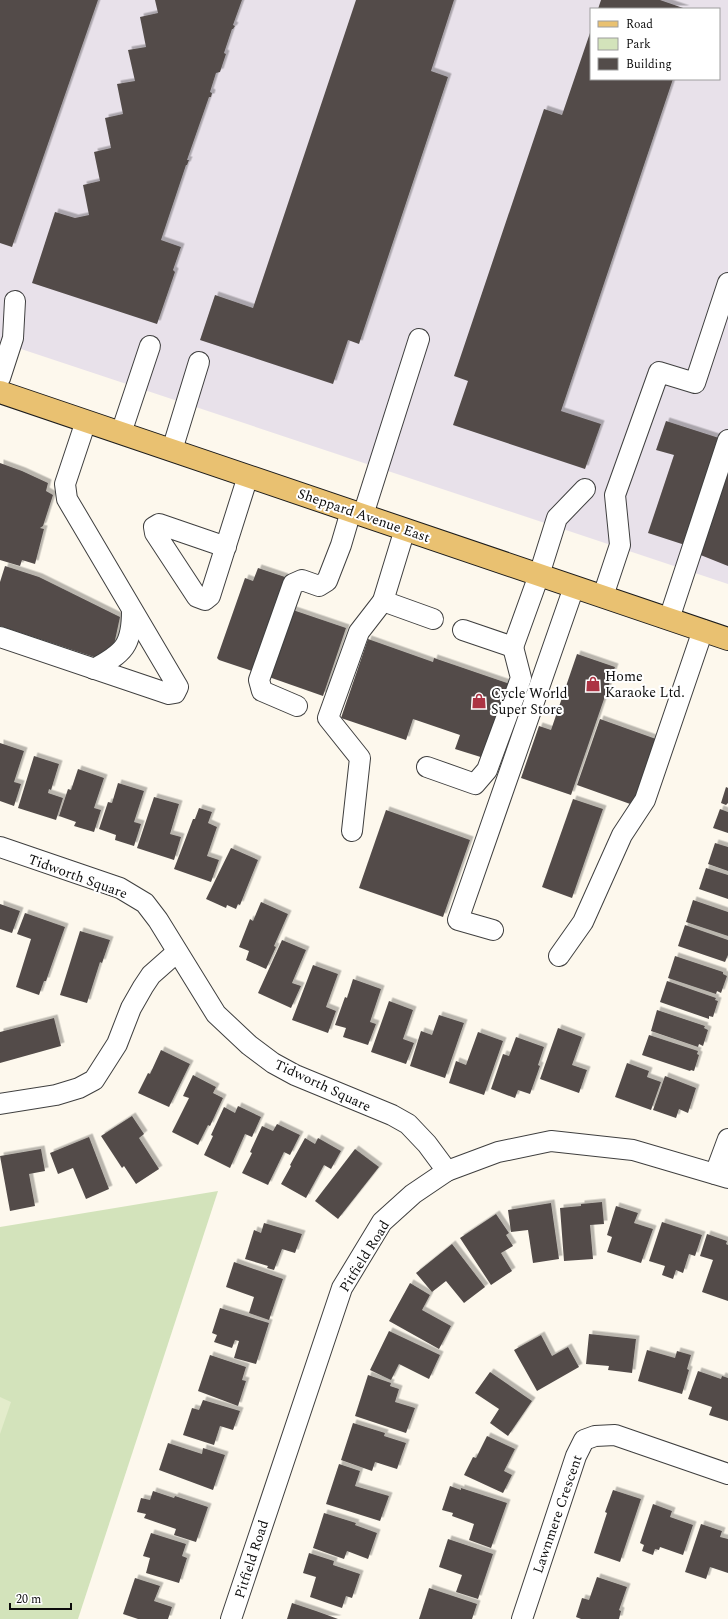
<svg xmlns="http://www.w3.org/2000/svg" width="728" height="1619" font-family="Spectral,serif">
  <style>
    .industrial { fill: #e8e1ea; fill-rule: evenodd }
    .green { fill: #d3e3bb }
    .pitch { fill: #e3eccb }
    .building { fill: #534c4a; filter: url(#shadow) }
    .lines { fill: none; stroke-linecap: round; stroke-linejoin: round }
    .minor-casing { stroke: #3f3f3f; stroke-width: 22 }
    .major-casing { stroke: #1d1d1d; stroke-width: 24 }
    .minor { stroke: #fff; stroke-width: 20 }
    .major { stroke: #e9c171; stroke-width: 22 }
    .labels { text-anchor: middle; stroke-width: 4; stroke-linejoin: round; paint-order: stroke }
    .street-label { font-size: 14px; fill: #0c0c0c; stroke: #fff }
    .poi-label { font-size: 14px; fill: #0c0c0c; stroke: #fff; text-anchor: start }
  </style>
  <defs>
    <filter id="shadow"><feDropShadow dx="3.5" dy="-3.5" stdDeviation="0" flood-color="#0004"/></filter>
  </defs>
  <rect width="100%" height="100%" fill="#fdf8ed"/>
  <path class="industrial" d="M0 0H728V584L0 342ZM591 9H719V79H591Z"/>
  <path class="green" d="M218 1191 78 1619H0V1227Z"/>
  <path class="pitch" d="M0 1397 11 1402 0 1434Z"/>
  <g class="building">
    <path d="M0 0H98L12 247 0 243Z"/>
    <path d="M155 0H242L233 25 235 26 233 29H232L224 53 226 54 220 72 216 73 210 92 212 93 211 97H209L187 160H189L187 165H186L161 240 181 247 173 270 175 272 157 324 32 283 55 212 75 218 89 215 83 185 100 181 94 152 111 148 105 118 123 114 117 84 135 81 128 50 146 47 140 17 158 13Z"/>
    <path d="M356 0H454L431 71 448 77 359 344 348 340 333 384 200 340 215 295 253 308Z"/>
    <path d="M601 0H660L686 9H598Z"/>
    <path d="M591 30V79H673L561 411 601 424 585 469 453 425 468 381 454 376 544 109 562 115Z"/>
    <path d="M666 421 719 438 685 545 648 533 674 455 656 450Z"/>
    <path d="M0 463 22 471 48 483 46 491 53 495 43 526 40 528 44 529 35 564 22 560 20 566 0 560Z"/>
    <path d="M728 465V566L698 554Z"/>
    <path d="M5 566 39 577 120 617 114 645 98 657H94L0 626V582Z"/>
    <path d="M258 568 285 577 252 671 219 660 217 658 245 578 253 581Z"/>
    <path d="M290 609 346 628 323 696 266 676Z"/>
    <path d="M368 639 433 662 434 658 513 685 487 759 455 749 460 735 413 719 406 740 341 718Z"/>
    <path d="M577 654 615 667 571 795 521 778 539 726 551 730Z"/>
    <path d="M600 719 656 739 633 805 577 785Z"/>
    <path d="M0 743 24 751 14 782 21 784 14 806 0 801Z"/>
    <path d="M34 756 59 764 51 790 49 789 48 793 63 798 56 820 18 808Z"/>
    <path d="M78 769 104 778 94 808 101 810 94 832 74 826 76 822 59 816 68 789 71 790Z"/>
    <path d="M118 783 144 791 134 822 141 824 134 846 115 840 116 835 99 829 108 802 112 803Z"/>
    <path d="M726 787 728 788V803L726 805 721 803Z"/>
    <path d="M154 797 179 804 170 834 181 837 174 860 137 848Z"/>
    <path d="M573 799 603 809 572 898 542 887Z"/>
    <path d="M199 808 212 812 208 823 217 827 207 856 219 860 211 882 174 869 193 819H195Z"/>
    <path d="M720 809 728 812V833L713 828Z"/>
    <path d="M386 810 470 840 443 917 359 888Z"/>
    <path d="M715 843 728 847V871L708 864Z"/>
    <path d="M231 848 258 860 240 905 238 904 236 909 227 905 226 908 206 899Z"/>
    <path d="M706 868 728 875V899L699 889Z"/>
    <path d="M693 900 728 912V936L686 922Z"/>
    <path d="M261 902 288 914 274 946 276 947 266 969 246 960 249 951 239 947 250 919 253 921Z"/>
    <path d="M0 904 20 911 12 933 0 929Z"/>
    <path d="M25 913 65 927 46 981H44L39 995 16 987 31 939 17 934Z"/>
    <path d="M685 925 728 940V955L725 962 678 946Z"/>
    <path d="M80 931 110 940 102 963 100 962 87 1003 60 995Z"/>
    <path d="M282 940 306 950 292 983 301 986 291 1008 258 993Z"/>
    <path d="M675 956 723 972V974L727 976 721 993 717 991 716 994 668 978Z"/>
    <path d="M313 965 338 974 326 1007 336 1011 328 1033 292 1020Z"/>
    <path d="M353 979 381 989 370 1022 376 1024 368 1045 343 1037 346 1028 335 1025 345 997 347 998Z"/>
    <path d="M667 981 716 998 715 1000 718 1001 713 1017 709 1016V1019L660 1002Z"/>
    <path d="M389 1001 413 1010 403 1039 414 1043 406 1064 371 1052Z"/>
    <path d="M657 1010 705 1026 704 1028 708 1030 703 1046 699 1044 698 1047 651 1031Z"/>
    <path d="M439 1015 464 1023 445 1078 410 1066 421 1031 432 1035Z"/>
    <path d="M54 1018 61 1046 0 1063V1032Z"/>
    <path d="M558 1028 582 1037 572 1065 587 1070 579 1093 540 1079Z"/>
    <path d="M478 1032 503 1041 484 1095 449 1083 456 1061 466 1065Z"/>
    <path d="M649 1035 698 1051 697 1054 699 1055 694 1071 691 1070 690 1071 642 1055Z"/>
    <path d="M516 1037 544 1047 538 1065 540 1066 530 1094 518 1090 515 1098 491 1089 503 1054 509 1056Z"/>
    <path d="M161 1050 190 1064 169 1107 138 1093 148 1073 150 1074Z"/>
    <path d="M627 1063 649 1071 647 1077 661 1082 651 1110 615 1097Z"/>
    <path d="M193 1075 216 1087 213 1093 223 1098 210 1126 208 1125 198 1145 172 1132 189 1098 183 1096Z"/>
    <path d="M665 1076 696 1088 688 1113 679 1109 676 1118 653 1110Z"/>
    <path d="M238 1106 261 1117 252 1137 245 1134 230 1168 204 1155 213 1136 211 1135 224 1107 235 1113Z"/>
    <path d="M132 1116 144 1134 139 1138 159 1169 136 1184 124 1166 122 1168 101 1136Z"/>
    <path d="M277 1124 300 1135 290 1155 284 1152 268 1185 242 1173 252 1153 250 1152 262 1126 273 1131Z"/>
    <path d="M89 1137 109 1189 86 1199 73 1168 58 1174 50 1153Z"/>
    <path d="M305 1138 315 1144 318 1138 341 1151 331 1169 324 1165 306 1198 281 1184 291 1166 290 1165Z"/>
    <path d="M41 1149 45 1171 29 1174 35 1206 10 1211 0 1156Z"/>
    <path d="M355 1149 379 1167 338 1219 315 1201Z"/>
    <path d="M602 1202 604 1224 590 1225 593 1259 564 1261 560 1208 581 1206V1204Z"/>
    <path d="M551 1203 559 1259 533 1263 528 1230 511 1232 508 1210Z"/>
    <path d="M616 1206 638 1213 634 1223 653 1229 641 1263 607 1252 612 1237 607 1235Z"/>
    <path d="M496 1214 509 1233 506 1235 513 1246 501 1253 512 1271 491 1285 460 1238Z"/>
    <path d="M662 1222 702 1235 695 1256 689 1254 683 1273 676 1270 673 1279 662 1275 665 1266 649 1261Z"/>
    <path d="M264 1223 302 1234 295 1253 282 1249 274 1270 267 1268 268 1266 245 1259 254 1230 261 1233Z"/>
    <path d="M707 1234 727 1241 726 1244 728 1245V1301L702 1292 713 1260 700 1256Z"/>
    <path d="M452 1244 485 1287 464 1303 446 1281 432 1292 416 1273Z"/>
    <path d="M234 1262 283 1279 269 1320 249 1313 254 1297 226 1287Z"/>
    <path d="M410 1283 430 1295 422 1310 451 1326 439 1349 389 1321Z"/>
    <path d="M220 1308 269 1323 256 1364 234 1358 239 1341 235 1340 232 1348 214 1342 217 1335 212 1333Z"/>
    <path d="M389 1331 440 1355 429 1379 399 1364 391 1380 370 1370Z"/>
    <path d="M589 1334 636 1339 632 1373 608 1370 609 1366 586 1364Z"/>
    <path d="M541 1335 552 1356 568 1347 579 1367 537 1391 514 1350Z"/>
    <path d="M647 1350 675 1358 677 1351 691 1355 687 1369 689 1370 682 1394 638 1381Z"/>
    <path d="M210 1355 246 1367 242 1380 246 1381 238 1406 198 1391Z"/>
    <path d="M698 1371 721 1379 722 1376 728 1378V1421L709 1415 712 1407 688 1399Z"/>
    <path d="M490 1372 532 1401 508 1436 490 1423 499 1409 475 1393Z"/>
    <path d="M368 1375 391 1383 390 1386 399 1389 395 1402 415 1408 406 1433 355 1416Z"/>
    <path d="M203 1400 240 1411 233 1430 220 1426 214 1445 183 1435 192 1408 199 1410Z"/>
    <path d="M353 1423 385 1433 384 1436 406 1443 397 1469 375 1462 372 1471 341 1460Z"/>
    <path d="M487 1436 515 1449 504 1471 512 1475 503 1493 464 1475 473 1457 476 1458Z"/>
    <path d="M168 1443 202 1454 203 1448 225 1455 213 1490 159 1470Z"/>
    <path d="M339 1464 360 1471 355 1486 389 1496 380 1521 326 1504Z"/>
    <path d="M450 1486 461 1490V1488L507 1503 491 1548 469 1540 474 1524 452 1516 453 1513 442 1510Z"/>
    <path d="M613 1490 641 1499 620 1562 594 1553 607 1513 605 1512Z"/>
    <path d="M153 1491 174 1498 175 1496 208 1507 196 1542 174 1535 176 1529 144 1518 146 1514 137 1512 141 1498 150 1500Z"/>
    <path d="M653 1504 672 1511 670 1517 693 1525 683 1555 660 1547 659 1550 655 1549 653 1555 642 1551 644 1545 640 1543Z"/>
    <path d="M324 1513 356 1523 355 1525 377 1533 368 1559 347 1551 344 1559 313 1548Z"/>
    <path d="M701 1524 722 1531 720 1537 728 1539V1573L710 1567 706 1579 685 1572Z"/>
    <path d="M151 1533 186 1544 182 1556 187 1558 179 1583 146 1573 150 1558 143 1556Z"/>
    <path d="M448 1539 493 1554 478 1599 456 1592 462 1575 439 1567Z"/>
    <path d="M309 1553 334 1561 333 1565 360 1574 352 1598 346 1596 342 1608 310 1597 316 1577 303 1573Z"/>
    <path d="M597 1577 627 1587 619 1610 621 1611 619 1619H581L576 1617 582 1598 589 1600Z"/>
    <path d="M135 1578 160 1586 154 1601 172 1607 168 1619H138L123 1614Z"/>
    <path d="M429 1588 477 1604 472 1619H419Z"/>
    <path d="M292 1603 316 1611 338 1619H287Z"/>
  </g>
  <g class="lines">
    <g class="minor-casing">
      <g id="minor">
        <path d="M0 378 13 338 15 301"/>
        <path d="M121 433 150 346"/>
        <path d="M172 450 199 362"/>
        <path d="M363 515 419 339"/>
        <path d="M405 529 383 601 433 619"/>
        <path d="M226 547 159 524 154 527 155 533 197 597 205 600 210 596 248 476"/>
        <path d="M603 596 620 545 615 495 659 372 695 383 728 283"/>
        <path d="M669 619 728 440"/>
        <path d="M463 630 513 647 539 575 557 518 585 489"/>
        <path d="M0 637 169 694 175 693 178 687 67 499 65 484 86 421"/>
        <path d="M94 669C124 653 132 645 132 611"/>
        <path d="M297 706 262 691 259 680 293 584 302 580 319 586 327 581 341 545 351 511"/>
        <path d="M427 767 475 784 487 770 521 678 513 647"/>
        <path d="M352 831 360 758 328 718 359 632 383 601"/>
        <path d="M0 847 120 888 145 903 158 920 216 1014 249 1045 273 1063 295 1075 392 1115 408 1124 427 1144 447 1171"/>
        <path d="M493 930 458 920 574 587"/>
        <path d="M559 956 583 922 622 835 645 800 703 630"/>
        <path d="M0 1104 56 1095 79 1088 94 1080 117 1044 131 1008 143 987 151 975 177 952"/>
        <path d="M715 1174 728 1139"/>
        <path d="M231 1619 342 1288 382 1222 413 1194 447 1171 498 1152 551 1141 633 1150 728 1178"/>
        <path d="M522 1619 576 1456 584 1440 595 1436 615 1435 728 1474"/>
      </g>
    </g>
    <g class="major-casing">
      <path id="major" d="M0 392 728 639"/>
    </g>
    <use href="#minor" class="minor"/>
    <use href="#major" class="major"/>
  </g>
  <defs>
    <g id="shop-bare" transform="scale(1.2)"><path d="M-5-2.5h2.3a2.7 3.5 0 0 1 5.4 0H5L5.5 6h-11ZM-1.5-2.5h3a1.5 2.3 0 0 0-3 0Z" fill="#ac3444" stroke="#fff" stroke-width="2.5" paint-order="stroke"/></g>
  </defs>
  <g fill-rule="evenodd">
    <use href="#shop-bare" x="593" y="684"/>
    <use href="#shop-bare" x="479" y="701"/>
  </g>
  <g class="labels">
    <g class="street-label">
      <text transform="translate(364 515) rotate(19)" y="5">Sheppard Avenue East</text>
      <text transform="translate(78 876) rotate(20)" y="5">Tidworth Square</text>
      <text transform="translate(323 1085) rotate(25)" y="5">Tidworth Square</text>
      <text transform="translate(364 1256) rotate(-58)" y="5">Pitfield Road</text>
      <text transform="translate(557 1514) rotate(-71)" y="5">Lawnmere Crescent</text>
      <text transform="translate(251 1559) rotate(-72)" y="5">Pitfield Road</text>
    </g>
    <g class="poi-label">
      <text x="605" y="681">Home<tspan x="605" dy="16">Karaoke Ltd.</tspan></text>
      <text x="491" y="698">Cycle World<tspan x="491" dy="16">Super Store</tspan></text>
    </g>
  </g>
  <rect x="590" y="8" width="130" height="72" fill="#ffffff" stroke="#9e9e9e"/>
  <rect x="598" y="21" width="20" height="6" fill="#e9c171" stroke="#9e9e9e"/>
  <text x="626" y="28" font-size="12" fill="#0c0c0c">Road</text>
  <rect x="598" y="38" width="20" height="12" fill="#d3e3bb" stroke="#9e9e9e"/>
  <text x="626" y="48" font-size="12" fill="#0c0c0c">Park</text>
  <rect x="598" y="58" width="20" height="12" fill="#534c4a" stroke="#9e9e9e"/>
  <text x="626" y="68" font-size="12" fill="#0c0c0c">Building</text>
  <path d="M10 1603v6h61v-6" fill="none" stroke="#0c0c0c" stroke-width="2"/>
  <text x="16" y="1603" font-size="12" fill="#0c0c0c" stroke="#ffffff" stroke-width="3" paint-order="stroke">20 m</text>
</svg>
